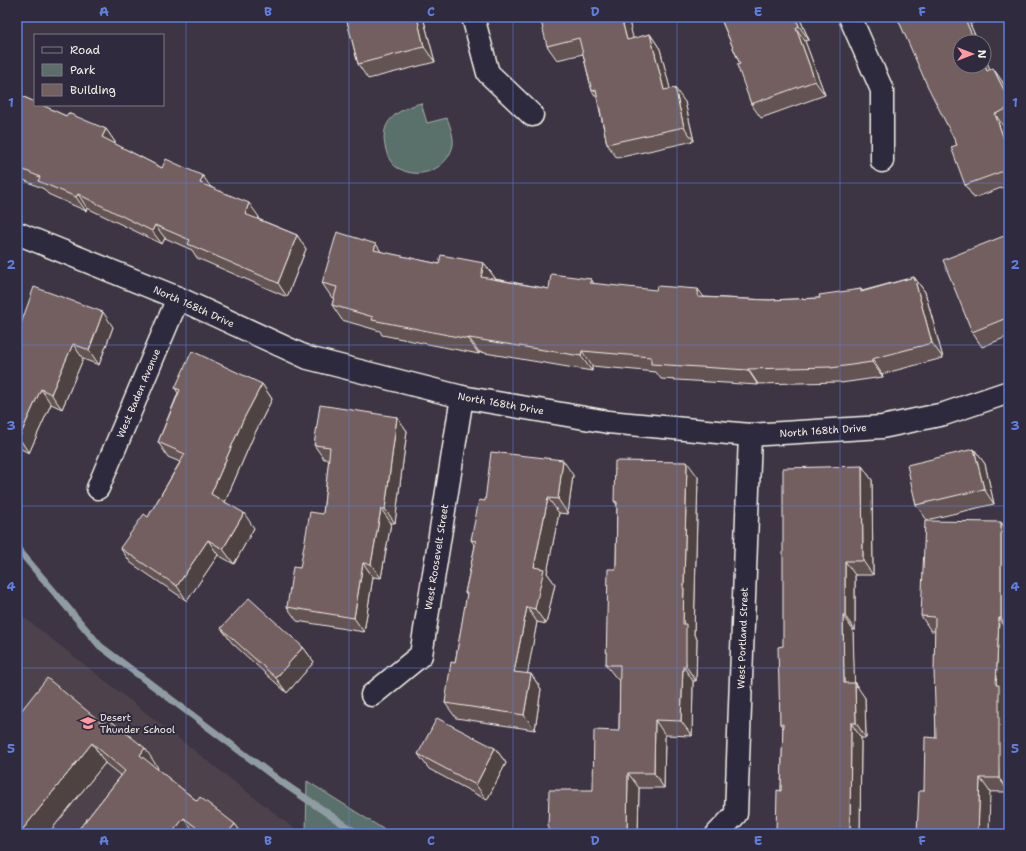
<svg xmlns="http://www.w3.org/2000/svg" width="1026" height="851" font-family="'Shantell Sans',sans-serif">
  <style>
    .built { fill: #4d424c }
    .green { fill: #5a6f6a; stroke: #a7b0a9 }
    .lines { fill: none; stroke-linecap: round; stroke-linejoin: round }
    .stream { stroke: #8f9ca2; stroke-width: 7 }
    .minor-casing { stroke: #f4f1e8; stroke-width: 25 }
    .minor { stroke: #2f2a3d; stroke-width: 22 }
    .wall { fill: #635253; stroke: #f4f1e8 }
    .shaded-wall { fill: #504243; stroke: #f4f1e8 }
    .building { fill: #735f60; stroke: #f4f1e8 }
    .grid { fill: none; stroke: #5e7fdd; stroke-width: 1; stroke-opacity: 0.55 }
    .labels { text-anchor: middle; stroke-width: 4; stroke-linejoin: round; paint-order: stroke }
    .street-label { font-size: 10px; fill: #f4f1e8; stroke: #2f2a3d }
    .poi-label { font-size: 10px; fill: #f4f1e8; stroke: #2f2a3d; text-anchor: start }
    .neatline { fill: none; stroke: #5e7fdd; stroke-width: 1.5 }
    .grid-label { font-size: 13px; text-anchor: middle; font-weight: bold; fill: #5e7fdd }
  </style>
  <rect width="100%" height="100%" fill="#3d3544"/>
  <filter id="ink" filterUnits="userSpaceOnUse"><feTurbulence type="fractalNoise" baseFrequency=".025" numOctaves="2"/><feDisplacementMap in="SourceGraphic" scale="8" xChannelSelector="R" yChannelSelector="G"/><feConvolveMatrix kernelMatrix="1 2 1 2 8 2 1 2 1" color-interpolation-filters="sRGB"/></filter>
  <g filter="url(#ink)">
    <path class="built" d="M17 612 301 834H17Z"/>
    <g class="green">
      <path d="M421 103 427 123 447 118C450 126 454 136 453 145 448 169 420 180 400 169 392 166 388 158 386 150 378 122 396 110 421 103Z"/>
      <path d="M307 781 391 834H306Z"/>
    </g>
    <g class="lines">
      <path class="stream" d="M17 548 100 646 280 781 358 834"/>
      <g class="minor-casing">
        <g id="minor">
          <path d="M473 17 488 73 532 115"/>
          <path d="M850 17 882 90V161"/>
          <path d="M17 233 178 298 308 358 462 397 608 422 750 435 882 427 944 414 1009 392"/>
          <path d="M98 488 178 298"/>
          <path d="M372 695 421 655 462 397"/>
          <path d="M717 834 736 814 750 435"/>
        </g>
      </g>
      <use href="#minor" class="minor"/>
    </g>
    <g class="wall">
      <path d="M346 17H423L435 62 368 79 358 64Z"/>
      <path d="M628 17 633 39 650 34 660 49 670 89 685 102 694 141 617 158 607 144 597 98 592 91 583 54 557 60 547 46Z"/>
      <path d="M720 17H799L809 40 805 41 825 95 761 118 751 104 740 64Z"/>
      <path d="M897 17H977L978 21 970 24 978 42H960L984 55 990 70 1002 81 1009 95V125L1004 127 1009 140V185L974 198 965 185 957 145Z"/>
      <path d="M17 94 66 116 106 129 115 142V144L162 168 211 187 259 217 258 219 297 235 306 249 287 297 197 258 192 250 165 238 162 244 87 208 86 211 48 194 44 189 17 177Z"/>
      <path d="M1009 234V336L982 347 972 332Z"/>
      <path d="M376 244 381 252 439 264 484 263 495 278V279L549 289 591 279 594 284 703 297 769 300 820 298 861 289 862 291 914 277 925 292 943 358 882 374 883 377 841 383 840 382 758 384V385L661 379 656 372 592 366V371L479 352V354L382 335 380 331 342 320 332 305 334 298H332L322 283Z"/>
      <path d="M113 327 99 365 83 359 62 409 51 404 29 453 17 447V335Z"/>
      <path d="M262 384 272 399 254 435 225 502 254 528 234 564 218 555 187 601 131 563 120 548 148 517 180 462 168 457 158 442 178 393 175 388Z"/>
      <path d="M397 417 407 431 395 523H391L381 578 373 577 364 632 297 621 287 607 300 568 323 514 329 459H324L314 445Z"/>
      <path d="M974 449 985 464 994 504 927 520 916 505Z"/>
      <path d="M862 466 872 480 873 575H855V630H853L854 683 865 698 866 738H861L860 834H776L781 791 783 728 780 724 783 646Z"/>
      <path d="M573 475 568 514 559 513 547 573 555 584 546 624 537 622 527 674H531L541 689 535 730 456 718 445 703 455 663 467 596 465 593 475 546 471 540 485 501Z"/>
      <path d="M698 477 694 635 697 639 696 681H693L692 736 665 735 664 788H639L638 834H551L548 831 593 790 619 731 620 680 617 679 606 665 616 569 617 505 614 501Z"/>
      <path d="M1009 534V632L1007 697 1009 700V792L924 791 936 738 935 631H931L921 616Z"/>
      <path d="M221 628 303 647 314 662 287 693 232 643Z"/>
      <path d="M102 723 158 768 157 769 197 801 235 824 242 834H75L121 776 105 763 48 834Z"/>
      <path d="M495 748 506 763 487 800 429 769 418 754Z"/>
    </g>
    <g class="shaded-wall">
      <path d="M417 17H423L435 62 424 47Z"/>
      <path d="M621 17H628L637 54 627 40Z"/>
      <path d="M795 17H799L809 40 799 26Z"/>
      <path d="M964 17H965L970 24 978 42H975Z"/>
      <path d="M796 28 805 41 825 95 815 81Z"/>
      <path d="M650 34 660 49 674 104 664 90Z"/>
      <path d="M984 55 996 84 987 71 984 63Z"/>
      <path d="M993 68 1002 81 1009 95V100Z"/>
      <path d="M675 88 685 102 694 141 684 127Z"/>
      <path d="M995 114 1004 127 1009 140V153Z"/>
      <path d="M106 129 115 142 112 151 102 137Z"/>
      <path d="M203 176 212 189 200 183Z"/>
      <path d="M78 194 87 208 86 211 76 197Z"/>
      <path d="M249 203 259 217 254 228 245 214Z"/>
      <path d="M155 225 165 238 162 244 152 231Z"/>
      <path d="M297 235 306 249 287 297 278 283Z"/>
      <path d="M376 244 386 259 374 250Z"/>
      <path d="M484 263 495 278 492 292 481 277Z"/>
      <path d="M914 277 925 292 943 358 932 343Z"/>
      <path d="M591 279 601 294 590 283Z"/>
      <path d="M698 289 709 304 698 297Z"/>
      <path d="M103 312 113 327 99 365 89 350Z"/>
      <path d="M469 338 479 352V354L468 339Z"/>
      <path d="M73 344 83 359 62 409 51 394Z"/>
      <path d="M582 351 592 366V371L581 356Z"/>
      <path d="M872 359 882 374 883 377 872 362Z"/>
      <path d="M748 369 758 384V385L748 370Z"/>
      <path d="M262 384 272 399 254 435 222 509 211 494 243 420Z"/>
      <path d="M41 389 51 404 29 453 19 438Z"/>
      <path d="M397 417 407 431 395 523 385 509Z"/>
      <path d="M974 449 985 464 994 504 984 489Z"/>
      <path d="M563 460 573 475 568 514 558 499Z"/>
      <path d="M687 462 698 477 694 635 697 639 696 681 686 666 683 624Z"/>
      <path d="M862 466 872 480 873 575 863 561Z"/>
      <path d="M548 498 559 513 547 573 555 584 546 624 535 609 534 567Z"/>
      <path d="M381 509 391 523 381 578 371 564Z"/>
      <path d="M244 513 254 528 234 564 223 549Z"/>
      <path d="M1001 522 1009 534V629L1001 618Z"/>
      <path d="M208 540 218 555 187 601 177 586Z"/>
      <path d="M845 561 855 575V630L845 616Z"/>
      <path d="M363 563 373 577 364 632 354 618Z"/>
      <path d="M527 607 537 622 525 687 514 672Z"/>
      <path d="M843 616 853 630 855 698 844 683Z"/>
      <path d="M999 618 1009 632 1007 697 1009 700V792L999 778 996 685Z"/>
      <path d="M303 647 314 662 287 693 276 678Z"/>
      <path d="M683 666 693 681 692 736 681 721Z"/>
      <path d="M531 674 541 689 535 730 524 715Z"/>
      <path d="M855 683 865 698 866 738 856 723Z"/>
      <path d="M655 720 665 735 664 788 654 773Z"/>
      <path d="M851 723 861 738 860 834H851L850 832Z"/>
      <path d="M92 743 105 763 48 834H19Z"/>
      <path d="M145 748 158 768 153 774 140 755Z"/>
      <path d="M495 748 506 763 487 800 476 785Z"/>
      <path d="M628 773 639 788 638 834H629L627 832Z"/>
      <path d="M980 778 990 792 989 834H978Z"/>
      <path d="M184 818 196 834H171Z"/>
      <path d="M235 824 242 834H227Z"/>
    </g>
    <g class="building">
      <path d="M346 17H417L424 47 358 64Z"/>
      <path d="M540 17H621L627 40 650 34 664 90 675 88 684 127 607 144 596 90 592 91 579 38 547 46Z"/>
      <path d="M720 17H795L799 26 796 28 815 81 751 104 737 65 740 64Z"/>
      <path d="M897 17H964L975 42H960V66H984V63L987 71 993 68 1009 100V108L995 114 1009 153V169L965 185 951 147 957 145 927 85Z"/>
      <path d="M17 94 35 102V105H42L66 116 68 113 106 129 102 137 162 168 166 159 203 176 200 183 249 203 245 214 297 235 278 283 188 244 190 240 155 225 152 231 78 194 76 197 38 181 40 177 17 167Z"/>
      <path d="M337 232 376 244 374 250 439 264 441 255 484 263 481 277 549 289 551 274 591 279 590 283 656 290 657 286 698 289V297L769 300 820 298 819 295 861 289V292L914 277 932 343 872 359V362L831 368V367L748 369V370L651 364V357L582 351 581 356 469 338 468 339 372 320 373 317 332 305 337 287 322 283Z"/>
      <path d="M1009 234V317L972 332 943 260Z"/>
      <path d="M34 287 103 312 89 350 73 344 51 394 41 389 19 438 17 437V335Z"/>
      <path d="M192 351 262 384 243 420 211 494 244 513 223 549 208 540 177 586 120 548 144 514 148 517 185 454 158 442 180 390 175 388Z"/>
      <path d="M320 405 397 417 385 509H381L371 564 363 563 354 618 287 607 293 567 300 568 310 512 323 514 330 447 314 445Z"/>
      <path d="M974 449 984 489 916 505 907 465Z"/>
      <path d="M491 452 563 460 558 499 548 498 534 567 544 569 535 609 527 607 514 672 531 674 524 715 445 703 451 662 455 663 467 593H465L476 541 471 540 479 500 485 501Z"/>
      <path d="M615 461 687 462 683 624H686V666H683L681 721 655 720 654 773H628L627 832 548 831 549 790H593L594 730 619 731 620 665H606L608 569H616L617 502 614 501Z"/>
      <path d="M862 466 863 561H845V616H843L844 683H855L856 723H851L850 832H838V834H776L777 790 781 791 783 724H780L778 647 783 646V468Z"/>
      <path d="M925 521 1001 522V618H999L996 685H999V778H980L978 834H917L919 791H924L925 737 936 738 934 670 935 617 921 616Z"/>
      <path d="M249 598 303 647 276 678 221 628Z"/>
      <path d="M47 678 102 723 106 717 145 748 140 755 197 801 200 797 235 824 227 834H205L184 818 171 834H75L125 771 92 743 19 834H17V716Z"/>
      <path d="M437 718 495 748 476 785 418 754Z"/>
    </g>
  </g>
  <path class="grid" d="M186 17V834M349 17V834M513 17V834M677 17V834M840 17V834M17 183H1009M17 345H1009M17 506H1009M17 668H1009"/>
  <defs>
    <g id="school-bare" transform="scale(1.2)"><path d="M0-5L7-2L0 1L-7-2ZM-4 1L0 2.5L4 1V4Q0 6-4 4Z" fill="#ff9aa2" stroke="#2f2a3d" stroke-width="2.5" paint-order="stroke"/></g>
  </defs>
  <g fill-rule="evenodd">
    <use href="#school-bare" x="88" y="723"/>
  </g>
  <g class="labels">
    <g class="street-label">
      <text transform="translate(194 306) rotate(24)" y="4">North 168th Drive</text>
      <text transform="translate(138 393) rotate(-67)" y="4">West Baden Avenue</text>
      <text transform="translate(501 403) rotate(10)" y="4">North 168th Drive</text>
      <text transform="translate(823 430) rotate(-4)" y="4">North 168th Drive</text>
      <text transform="translate(436 557) rotate(-81)" y="4">West Roosevelt Street</text>
      <text transform="translate(742 638) rotate(-88)" y="4">West Portland Street</text>
    </g>
    <g class="poi-label">
      <text x="100" y="721">Desert<tspan x="100" dy="12">Thunder School</tspan></text>
    </g>
  </g>
  <rect width="1026" height="851" fill="none" stroke="#2f2a3d" stroke-width="44"/>
  <rect x="34" y="34" width="130" height="72" fill="#2f2a3d" stroke="#7e7a81"/>
  <rect x="42" y="47" width="20" height="6" fill="#2f2a3d" stroke="#7e7a81"/>
  <text x="70" y="54" font-size="12" fill="#f4f1e8">Road</text>
  <rect x="42" y="64" width="20" height="12" fill="#5a6f6a" stroke="#7e7a81"/>
  <text x="70" y="74" font-size="12" fill="#f4f1e8">Park</text>
  <rect x="42" y="84" width="20" height="12" fill="#735f60" stroke="#7e7a81"/>
  <text x="70" y="94" font-size="12" fill="#f4f1e8">Building</text>
  <g transform="translate(972 54) rotate(90)"><circle r="19" fill="#2f2a3d" stroke="#7e7a81"/>
  <path d="M0-3L7 15L0 10L-7 15Z" fill="#ff9aa2"/>
  <text y="-6" font-size="11" font-weight="bold" text-anchor="middle" fill="#f4f1e8">N</text>
  </g>
  <rect x="22" y="22" width="982" height="807" class="neatline"/>
  <g class="grid-label">
    <text x="104" y="16">A</text>
    <text x="268" y="16">B</text>
    <text x="431" y="16">C</text>
    <text x="595" y="16">D</text>
    <text x="758" y="16">E</text>
    <text x="922" y="16">F</text>
    <text x="11" y="107">1</text>
    <text x="1015" y="107">1</text>
    <text x="11" y="269">2</text>
    <text x="1015" y="269">2</text>
    <text x="11" y="430">3</text>
    <text x="1015" y="430">3</text>
    <text x="11" y="591">4</text>
    <text x="1015" y="591">4</text>
    <text x="11" y="753">5</text>
    <text x="1015" y="753">5</text>
    <text x="104" y="845">A</text>
    <text x="268" y="845">B</text>
    <text x="431" y="845">C</text>
    <text x="595" y="845">D</text>
    <text x="758" y="845">E</text>
    <text x="922" y="845">F</text>
  </g>
</svg>
